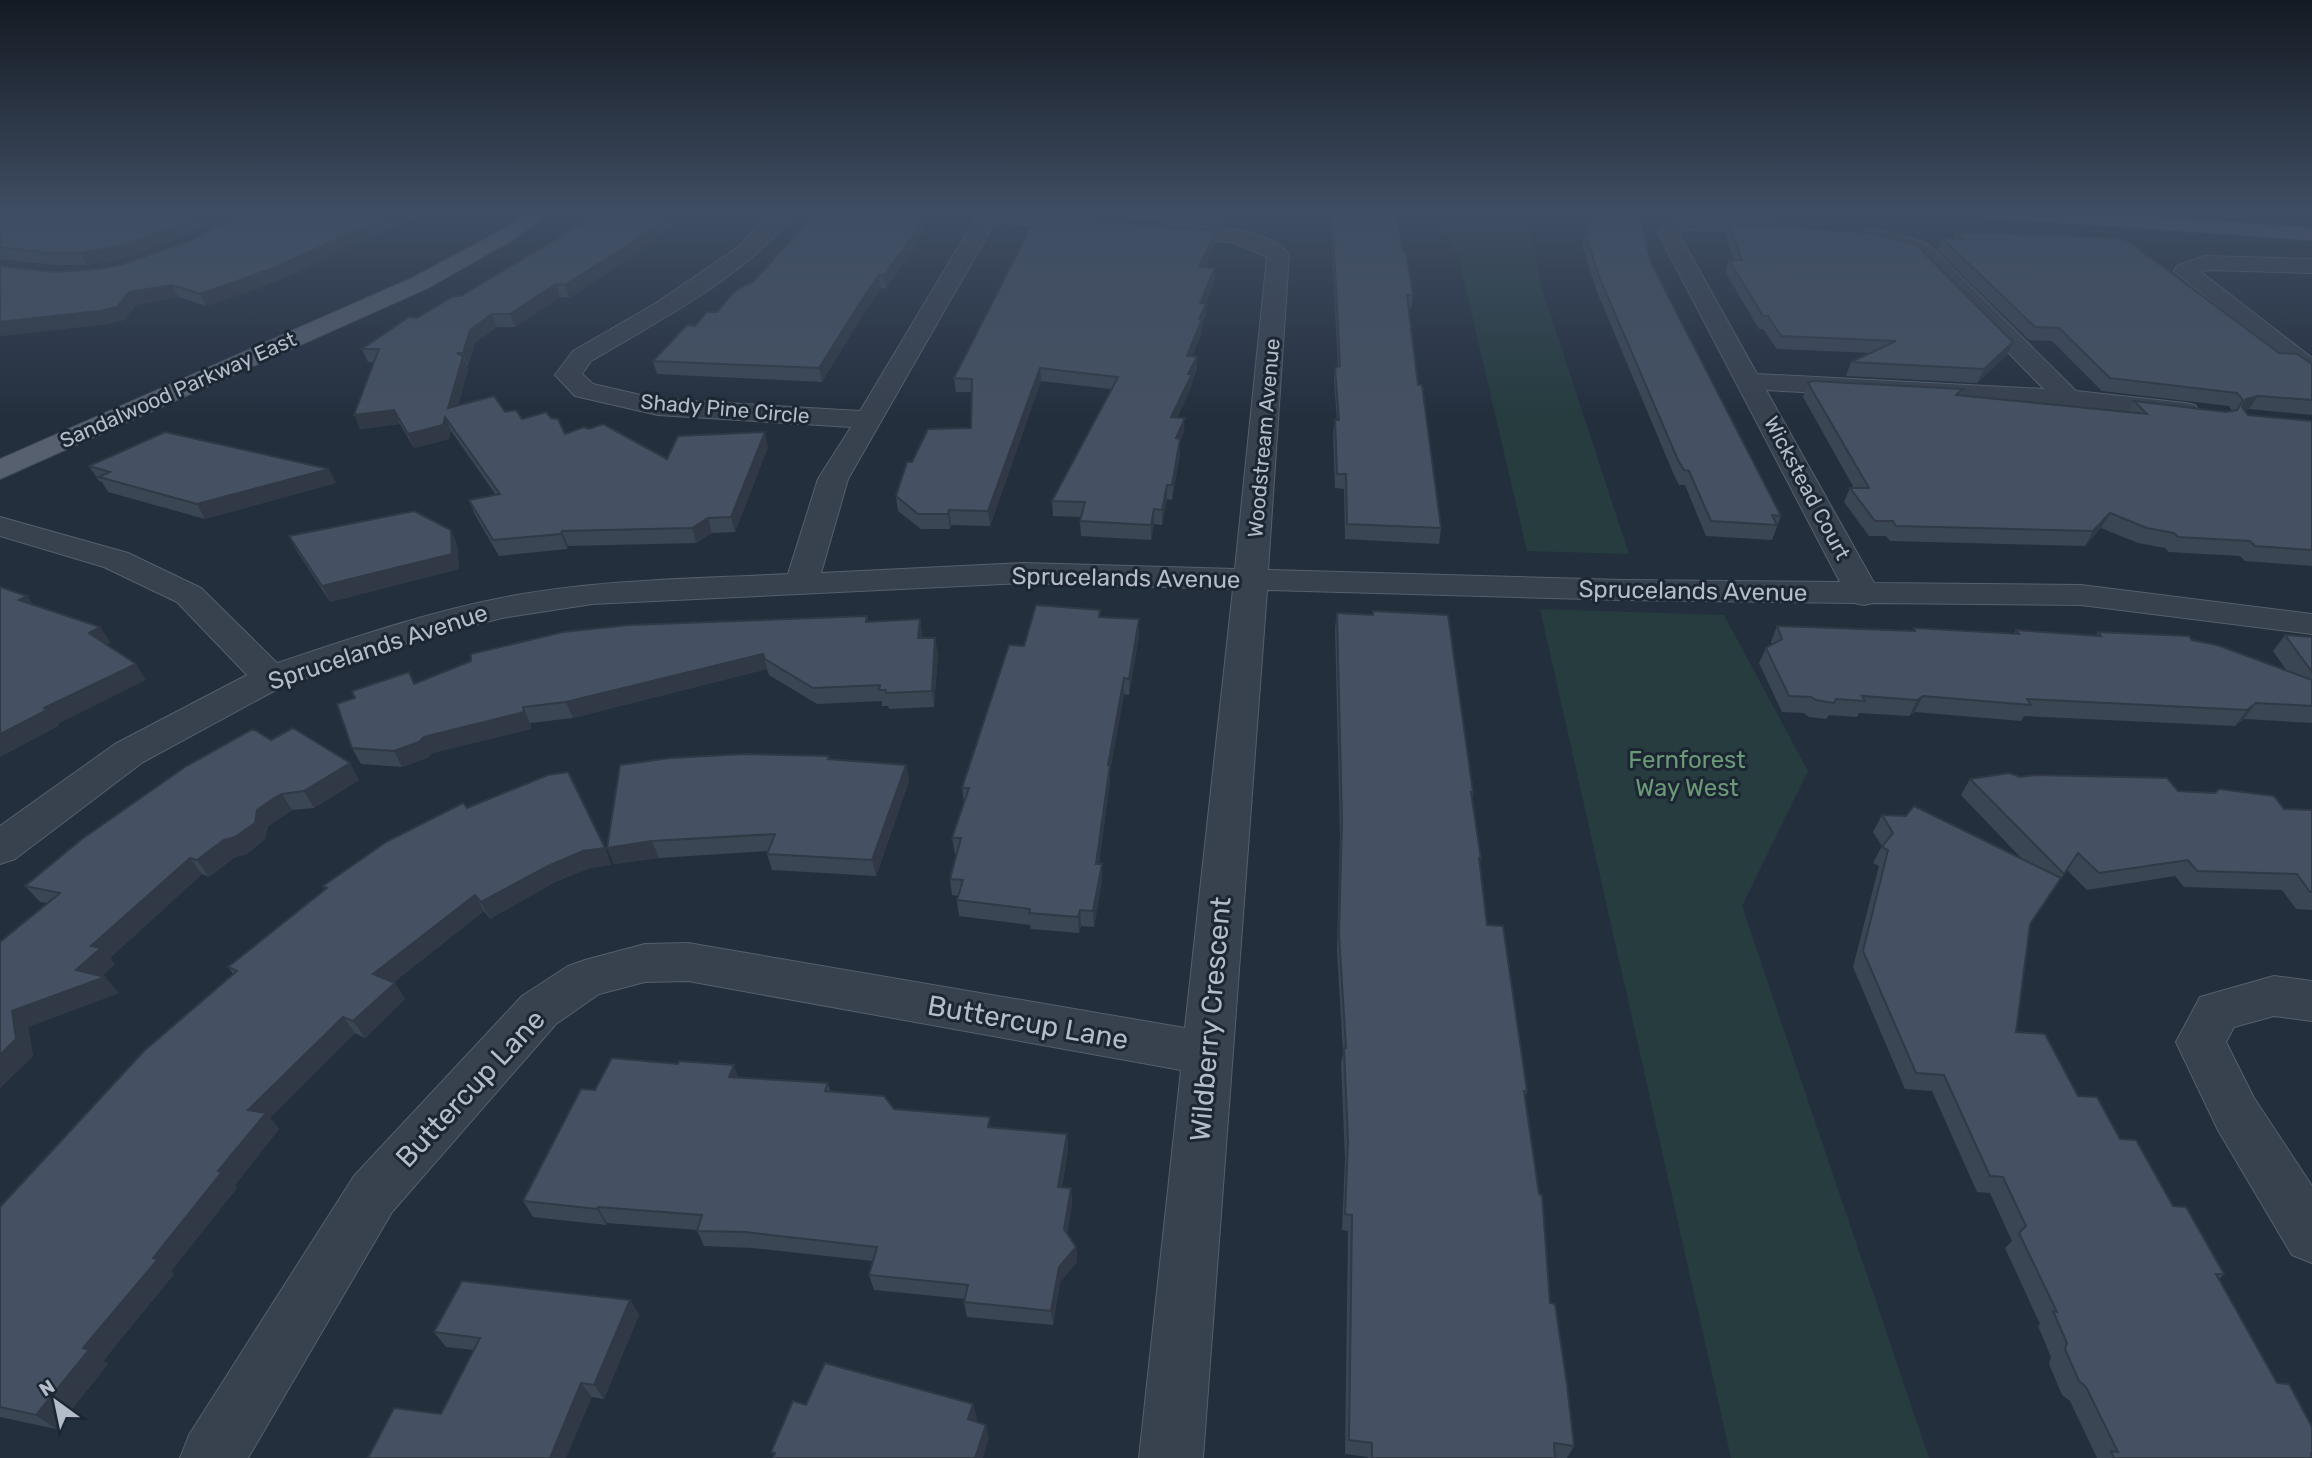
<svg xmlns="http://www.w3.org/2000/svg" width="2312" height="1458" font-family="Rubik,sans-serif">
  <style>
    .green { fill: #263c3f }
    .lines { fill: none; stroke-linecap: round; stroke-linejoin: round }
    .minor-casing { stroke: #565f6c; stroke-width: 2 }
    .major-casing { stroke: #414a57; stroke-width: 2 }
    .minor { fill: #38414e; fill-rule: evenodd }
    .major { fill: #56606e; fill-rule: evenodd }
    .wall { fill: #3b4654 }
    .shaded-wall { fill: #303945 }
    .building { fill: #455162; stroke: #303945; stroke-width: 2 }
    .labels { text-anchor: middle; stroke-width: 6; stroke-linejoin: round; paint-order: stroke }
    .far-street-label { font-size: 21px; fill: #b4bcc9; stroke: #1d2633 }
    .street-label { font-size: 24px; fill: #b4bcc9; stroke: #1d2633 }
    .park-label { font-size: 24px; fill: #6b9a76; stroke: #1d2633 }
    .near-street-label { font-size: 28px; fill: #b4bcc9; stroke: #1d2633 }
  </style>
  <rect width="100%" height="100%" fill="#242f3e"/>
  <g class="green">
    <path d="M1429 211H1529L1540 283 1629 554 1527 551 1458 255Z"/>
    <path d="M1540 609 1724 615 1808 771 1742 906 1929 1458H1731Z"/>
  </g>
  <g class="lines">
    <g class="minor-casing">
      <g id="minor">
        <path d="M774 211H796C750 274 657 322 591 361L582 374 593 384 658 399 860 411 980 211H1016L1087 218 1094 220 1097 224 1094 228 1087 230 995 222 848 479 821 573 1024 563 1235 569 1267 257 1235 243 1158 234 1155 230 1158 226 1165 224C1198 226 1268 225 1289 255L1268 570 1623 580 1840 582 1658 233 1672 219 1704 216 1787 223 1794 225 1797 229 1794 233 1787 235 1685 229 1679 234 1757 374 2044 389 1912 254 1894 247 1861 240 1857 236 1861 232C1882 226 1908 237 1928 244L2076 391 2185 403 2195 405 2199 411 2195 417 2185 419 2068 406 1766 390 1874 583 2081 585 2312 614V634L2081 605 1873 603 1864 605 1854 603 1623 600 1267 590 1203 1458H1139L1181 1070 688 981 645 982 599 994 556 1024 392 1212 248 1458H180L189 1435 354 1176 522 996 568 966 585 960 645 944 688 943 1185 1028 1233 589 1024 583 592 604 502 618 416 640 283 686 143 762 15 859 0 864V826L115 744 247 675 177 602 104 567 0 536V517L128 553 201 588 277 663C350 639 425 613 501 598 596 579 692 579 788 574L818 479 851 427 658 415 575 396 555 375 573 351 656 303 737 248Z"/>
        <path d="M2204 256 2312 259V273L2207 270 2201 272 2312 358V378L2303 375 2174 271 2177 266Z"/>
        <path d="M2274 976 2312 981V1021L2274 1016 2234 1027 2226 1042 2254 1098 2312 1186V1263L2292 1255 2218 1130 2176 1042 2200 997Z"/>
      </g>
    </g>
    <g class="major-casing">
      <g id="major">
        <path d="M527 211H551L514 239 428 288 0 479V459L412 278 500 231Z"/>
        <path d="M1977 211H2079L2312 228V240L1987 217Z"/>
      </g>
    </g>
    <use href="#minor" class="minor"/>
    <use href="#major" class="major"/>
  </g>
  <g class="wall">
    <path d="M0 211H234L165 244 126 258 87 265H55L0 259Z"/>
    <path d="M603 211H692L634 255 569 298 560 297 515 327H497L475 343 468 366H466L468 369 458 406 505 412 565 434 589 429 667 459 768 447 735 532 712 533 696 543 568 546 567 549 499 556 475 515 469 500 496 495 451 431 449 439 414 448 400 424 360 429 374 362H368L362 349 417 318 461 296Z"/>
    <path d="M818 211H935L925 225V228L920 236V240L886 288H881L865 311 822 382 657 374 653 361 695 326 717 312 753 282Z"/>
    <path d="M1053 211H1230L1223 226Z"/>
    <path d="M1330 211H1377L1403 251 1413 295 1411 308H1408L1418 385 1441 528 1439 544 1345 539 1344 489 1335 488 1333 434 1335 420H1337L1334 381 1335 368 1338 367Z"/>
    <path d="M1587 211H1638L1651 263 1781 516 1772 540 1706 536 1685 485H1679L1674 475 1597 292 1582 245 1585 233 1588 234 1589 229Z"/>
    <path d="M422 213 280 280 206 306 179 297 136 305 124 320 107 324 0 336V266L53 272 98 269Z"/>
    <path d="M1729 224 2007 355 1977 383 1846 376 1851 362 1871 353 1777 349 1763 329H1759L1725 272 1729 260H1734L1726 236Z"/>
    <path d="M1216 231 1215 243 1205 267 1215 281 1205 304H1206V316L1202 324V332L1192 356 1197 357V370L1192 381 1191 388 1177 418 1184 432 1180 442V453L1172 500 1167 499 1162 525 1154 524 1151 540 1081 536 1080 521 1081 517 1053 516 1052 501 1111 389 1041 381 990 526 951 525 950 529H921L898 511 896 496 912 462 971 428 972 392H956L954 378Z"/>
    <path d="M1956 232 2279 353 2312 364V415L2249 409 2245 411 2248 415 2312 421V566L2245 561 2240 556 2169 552 2165 548 2138 543 2101 528 2085 546 1890 541 1886 536H1869L1844 502 1850 488H1854L1803 397 1808 383 1963 389 1960 396 2128 412 2134 401 2226 412 2232 411 2229 406 2102 391 2052 341 2029 340 1937 250 1942 238H1953Z"/>
    <path d="M89 466 336 483 205 519 108 492 102 482 99 481Z"/>
    <path d="M451 530 457 545 459 569 330 602 297 551 289 536Z"/>
    <path d="M1373 611 1473 792 1472 799 1481 859 1479 865 1487 925 1527 1091 1525 1098 1550 1303 1574 1446 1567 1458H1368V1457L1345 1454 1348 1231 1342 1230 1345 1158 1341 1064 1343 1053 1337 950 1340 836 1335 628 1337 613 1372 615Z"/>
    <path d="M867 616 868 622 920 619 922 638 938 653 934 707 889 709 888 706H882V701L817 704 769 675 767 669 573 718 530 723 531 729 432 753 427 758 402 767 361 764 352 748 355 698 409 672 415 684Z"/>
    <path d="M1100 617 1139 619V635L1129 695 1124 694 1110 771V781L1099 864H1102V880L1094 927 1081 926 1079 933 1031 929 1030 925 959 916 957 900 958 896 952 895 950 879 957 854H955L952 838 964 802 962 788 1024 646Z"/>
    <path d="M1777 626 1912 631 1914 628 2014 634 2016 630 2096 635 2098 632 2192 640 2287 671 2273 651 2285 635 2312 637V723L2244 719 2235 726 2024 716 2021 721 1915 712 1909 716 1859 713 1857 717 1829 715 1826 719 1809 717 1804 713 1782 712 1759 663 1766 648 1772 644 1771 642Z"/>
    <path d="M271 740 359 780 314 808 292 810 285 815 268 826 265 839 247 854 235 857 209 877 202 874 110 958 115 964 102 976 119 993 28 1027 33 1056 0 1088 47 903 40 902 25 886Z"/>
    <path d="M829 756V760L906 765 909 781 876 876 772 870 767 854 768 851 659 858 614 864 607 848Z"/>
    <path d="M2020 777 2178 791 2284 809 2312 810V910L2296 909 2282 890 2184 887 2175 876 2087 890 2067 870 2030 924 2016 1032 2120 1139 2173 1206 2224 1274 2219 1279 2277 1383 2312 1427V1458H2097L2070 1401 2062 1395 2049 1364 2051 1357 2038 1326 2040 1324 2005 1248 2012 1241 1990 1193 1977 1192 1932 1091 1905 1089 1853 967 1879 866 1873 863 1882 846 1873 832 1882 815 2023 860 1961 795 1970 779Z"/>
    <path d="M467 808 605 848 611 865 590 868 555 882 490 919 484 911 394 982 405 999 365 1038 355 1033 270 1118 279 1129 235 1185 237 1188 171 1271 174 1274 103 1361 108 1364 56 1429 0 1417V1207L233 974 228 967 326 890 323 886Z"/>
    <path d="M738 1077 828 1083 830 1091 894 1109 992 1127 1067 1134 1068 1150 1062 1187 1071 1188 1072 1204 1067 1234 1076 1247 1077 1262 1060 1282 1053 1325 967 1317 964 1302 965 1299 874 1290 869 1275 873 1261 752 1248 704 1246 697 1230 607 1223 606 1225 533 1217 523 1201 595 1090Z"/>
    <path d="M630 1300 639 1315 604 1399 592 1397 441 1414 474 1350 446 1347 434 1332Z"/>
  </g>
  <g class="shaded-wall">
    <path d="M204 211H234L165 244 126 258 87 265 80 253Z"/>
    <path d="M397 211H422V213L280 280 206 306 200 294Z"/>
    <path d="M674 211H692L634 255 569 298 565 285Z"/>
    <path d="M925 211H935L925 225V228L920 236V240L886 288 884 275Z"/>
    <path d="M1225 211H1230L1223 226V215Z"/>
    <path d="M1216 231 1215 243 1199 279V267Z"/>
    <path d="M1215 268V281L1199 316 1200 303Z"/>
    <path d="M879 275 881 288 865 311 822 382 819 368 863 298Z"/>
    <path d="M556 284 560 297 515 327 510 314Z"/>
    <path d="M172 285 179 297 136 305 124 320 107 324 0 336V322L129 292Z"/>
    <path d="M1206 304V316L1202 324V332L1187 369V356L1199 319Z"/>
    <path d="M492 314 497 327 475 343 468 366 463 353 470 330Z"/>
    <path d="M2013 342 2007 355 1977 383 1984 369Z"/>
    <path d="M463 356 468 369 453 422 448 408Z"/>
    <path d="M1197 357V370L1192 381 1191 388 1171 431V417L1188 374Z"/>
    <path d="M1040 368 1041 381 990 526 988 511Z"/>
    <path d="M2258 396 2249 409 2238 413 2246 399Z"/>
    <path d="M394 410 400 424 360 429 354 415Z"/>
    <path d="M445 417 451 431 449 439 414 448 408 434Z"/>
    <path d="M1185 418 1184 432 1180 442V453L1172 500 1176 438Z"/>
    <path d="M765 432 768 447 735 532 731 517Z"/>
    <path d="M329 469 336 483 205 519 197 504Z"/>
    <path d="M1167 485V499L1162 525V510Z"/>
    <path d="M1154 509V524L1151 540V525Z"/>
    <path d="M949 510 951 525 950 529 948 514Z"/>
    <path d="M2110 513 2101 528 2085 546 2093 531Z"/>
    <path d="M708 518 712 533 696 543 692 528Z"/>
    <path d="M451 530 457 545 459 569 330 602 322 586Z"/>
    <path d="M562 531 568 546 567 549 561 534Z"/>
    <path d="M27 596 38 611 19 600Z"/>
    <path d="M920 619 922 635 920 654 918 638Z"/>
    <path d="M1139 619V635L1129 695V679Z"/>
    <path d="M100 627 111 643 99 648 89 633Z"/>
    <path d="M935 638 938 653 934 707 932 691Z"/>
    <path d="M763 654 767 669 573 718 566 702Z"/>
    <path d="M136 664 146 680 58 724 59 726 0 757V734L44 708Z"/>
    <path d="M1124 678V694L1110 771V781L1097 880 1096 864 1108 765Z"/>
    <path d="M1923 696 1915 712 1909 716 1917 700Z"/>
    <path d="M2256 703 2244 719 2235 726 2247 710Z"/>
    <path d="M523 707 530 723 531 729 432 753 427 758 402 767 394 751 424 737Z"/>
    <path d="M350 763 359 780 314 808 304 791Z"/>
    <path d="M906 765 909 781 876 876 872 860Z"/>
    <path d="M282 794 292 810 268 826 265 839 247 854 235 857 209 877 197 860 257 810Z"/>
    <path d="M652 841 659 858 614 864 607 848Z"/>
    <path d="M605 848 611 865 590 868 555 882 490 919 481 902 548 866 583 851Z"/>
    <path d="M190 858 202 874 110 958 115 964 100 978 105 977 119 993 28 1027 33 1056 0 1088V1055L12 1011 91 946Z"/>
    <path d="M1102 864V880L1094 927 1093 911Z"/>
    <path d="M475 895 484 911 384 990 373 974Z"/>
    <path d="M1080 910 1081 926 1079 933 1078 917Z"/>
    <path d="M395 983 405 999 365 1038 353 1021Z"/>
    <path d="M343 1017 355 1033 270 1118 279 1129 235 1185 237 1188 171 1271 174 1274 103 1361 108 1364 56 1429 36 1415 83 1348 218 1171 248 1110Z"/>
    <path d="M734 1065 740 1082 729 1077Z"/>
    <path d="M1067 1134 1068 1150 1059 1202 1058 1187Z"/>
    <path d="M1071 1188 1072 1204 1065 1244 1064 1229Z"/>
    <path d="M598 1207 607 1223 606 1225 597 1209Z"/>
    <path d="M1076 1247 1077 1262 1060 1282 1053 1325 1051 1311 1059 1267Z"/>
    <path d="M630 1300 639 1315 604 1399 594 1385Z"/>
    <path d="M581 1383 592 1397 566 1458H550Z"/>
    <path d="M973 1404 977 1418 971 1433 968 1419Z"/>
    <path d="M986 1425 989 1438 983 1458H975Z"/>
  </g>
  <g class="building">
    <path d="M0 211H204L159 232 120 246 80 253H48L0 247Z"/>
    <path d="M249 211H397L274 268 200 294 172 285 129 292 117 307 99 311 0 322V266L53 272 98 269 123 264 194 239Z"/>
    <path d="M603 211H674L631 243 565 285 556 284 510 314H492L470 330 463 353H457L463 356 448 408 494 396 505 412 516 410 522 419 546 412 551 418 558 419 565 434 584 427 589 429 603 424 667 459 678 436 765 432 731 517 708 518 692 528 562 531 561 534 493 540 469 500 500 494 445 417 443 425 408 434 394 410 354 415 379 349H362L409 317 417 318 454 296H461Z"/>
    <path d="M818 211H925L921 216H924L915 228H919L884 275H879L863 298 819 368 653 361 687 325 695 326 707 312H717L733 293 743 286 753 282 810 219Z"/>
    <path d="M1185 211H1225L1223 215Z"/>
    <path d="M1332 211H1377L1397 217 1403 251H1406L1413 295H1407L1418 385H1422L1441 528 1347 524 1346 474H1337L1335 420H1339L1335 368 1340 366Z"/>
    <path d="M1591 211H1638L1651 263 1781 516 1772 515 1777 525 1711 521 1689 471 1684 470 1678 460 1600 279 1585 233 1590 234 1589 229H1593Z"/>
    <path d="M1036 217 1216 231 1199 267 1215 268 1200 303 1206 304 1199 319H1202L1187 356 1197 357 1188 374H1192L1171 417 1185 418 1176 438 1180 439 1172 485H1167L1162 510 1154 509 1151 525 1080 521 1085 502 1052 501 1118 377 1040 368 988 511 949 510 948 514H918L896 496 907 462H912L928 429 971 428 972 379 954 378Z"/>
    <path d="M1729 224 1872 233 1915 244 2013 342 1984 369 1851 362 1896 341 1781 336 1768 316H1763L1729 260H1742Z"/>
    <path d="M1956 232 2120 238 2131 243 2279 353 2297 354 2312 364V400L2258 396 2246 399 2242 407 2248 415 2312 421V550L2255 546 2250 541 2178 537 2174 533 2147 528 2110 513 2093 531 1896 526 1893 521H1875L1850 488H1869L1808 383 1812 381 1963 389 1956 395 2147 414 2134 401 2226 412 2237 410 2243 400 2237 393 2110 378 2059 328 2035 327 1942 238 1964 239Z"/>
    <path d="M165 432 329 469 197 504 99 477 110 472 89 466Z"/>
    <path d="M414 511 451 530 452 554 322 586 289 536Z"/>
    <path d="M0 587 27 596 19 600 100 627 89 633 136 664 44 708 47 710 0 734Z"/>
    <path d="M1036 605 1100 610 1099 617 1139 619 1129 679 1124 678 1108 765H1110L1096 864H1102L1093 911 1080 910 1078 917 1029 913 1030 909 957 900 963 880 950 879 961 838H952L969 788H962L1009 645 1024 646Z"/>
    <path d="M1373 611 1448 615 1473 792H1471L1481 859 1479 858 1487 925 1503 926 1527 1091H1524L1539 1194 1542 1195 1550 1303 1555 1304 1567 1385 1574 1446 1554 1443 1555 1458H1372V1443L1349 1440 1352 1215 1345 1214 1348 1142 1344 1048H1346L1339 934 1342 820 1337 613 1373 615Z"/>
    <path d="M867 616 866 622 920 619 918 638H935L932 691 886 693V690H879L880 685 813 688 765 659 763 654 566 702 523 707 524 712 424 737 419 742 394 751 352 748 337 704 355 698 352 691 409 672 414 684 471 661V654L563 632 629 625Z"/>
    <path d="M1777 626 1915 631 1914 628 2019 634 2016 630 2101 636 2098 632 2189 636 2192 640 2217 645 2312 680V706L2256 703 2247 710 2027 699 2031 705 1923 696 1917 700 1862 696 1865 701 1836 699 1834 703 1816 700 1811 697 1789 696 1766 648 1782 639Z"/>
    <path d="M2285 635 2312 637V672Z"/>
    <path d="M293 728 350 763 304 791 282 794 274 798 257 810 255 823 235 837 224 840 197 860 190 858 91 946 101 948 76 970 105 977 12 1011 16 1039 0 1055V942L60 893 25 886 82 839 185 767 253 729 271 740Z"/>
    <path d="M745 754 829 756 828 759 906 765 872 860 767 854 775 834 652 841 607 848 620 765 670 758Z"/>
    <path d="M568 772 605 848 583 851 548 866 481 902 475 895 373 974 395 983 353 1021 343 1017 248 1110 266 1113 218 1171 222 1172 153 1258 158 1259 83 1348 89 1350 36 1415 0 1407V1207L144 1051 237 971 228 967 327 888 323 886 386 842 463 803 467 808 548 775Z"/>
    <path d="M2009 773 2020 777 2035 775 2167 778 2178 791 2215 793 2219 789 2274 796 2284 809 2312 810V892H2310L2297 874 2197 871 2188 860 2099 873 2078 853 2064 874 1970 779Z"/>
    <path d="M1914 806 2061 878 2030 924 2016 1032 2045 1034 2078 1096 2097 1097 2120 1139 2136 1140 2173 1206 2186 1207 2224 1274H2216L2277 1383 2289 1384 2312 1427V1453H2311L2312 1458H2114L2111 1451 2118 1452 2086 1387 2079 1381 2065 1349 2067 1343 2053 1311 2057 1312 2019 1233 2026 1226 2003 1177 1990 1176 1944 1075 1916 1073 1863 951 1888 850 1882 847 1893 833 1882 815 1906 816Z"/>
    <path d="M612 1058 678 1064 679 1061 734 1065 729 1077 828 1083 825 1091 884 1096 894 1109 990 1117 988 1127 1067 1134 1058 1187 1071 1188 1064 1229 1076 1247 1059 1267 1051 1311 964 1302 968 1285 869 1275 877 1247 745 1232 697 1231 702 1215 598 1207 597 1209 523 1201 581 1089 595 1090Z"/>
    <path d="M462 1281 630 1300 594 1385 581 1383 550 1458H368L394 1408 441 1414 480 1338 434 1332Z"/>
    <path d="M825 1363 973 1404 968 1419 986 1425 975 1458H773L775 1453 771 1452 793 1401 806 1405Z"/>
  </g>
  <linearGradient id="sky" x2="0" y2="1"><stop stop-color="#141a22"/><stop offset="0.51" stop-color="#3f4d63"/><stop offset="1" stop-color="#3f4d63" stop-opacity="0"/></linearGradient>
  <rect width="2312" height="416" fill="url(#sky)"/>
  <g class="labels">
    <g class="far-street-label">
      <text transform="translate(178 390) rotate(-24)" y="7">Sandalwood Parkway East</text>
      <text transform="translate(725 409) rotate(5)" y="7">Shady Pine Circle</text>
      <text transform="translate(1264 438) rotate(-85)" y="7">Woodstream Avenue</text>
      <text transform="translate(1807 488) rotate(62)" y="7">Wickstead Court</text>
    </g>
    <g class="street-label">
      <text transform="translate(1126 578) rotate(1)" y="8">Sprucelands Avenue</text>
      <text transform="translate(1693 591) rotate(1)" y="8">Sprucelands Avenue</text>
      <text transform="translate(378 647) rotate(-18)" y="8">Sprucelands Avenue</text>
    </g>
    <g class="park-label">
      <text x="1687" y="768">Fernforest<tspan x="1687" dy="28">Way West</tspan></text>
    </g>
    <g class="near-street-label">
      <text transform="translate(1210 1019) rotate(-85)" y="10">Wildberry Crescent</text>
      <text transform="translate(1028 1022) rotate(10)" y="10">Buttercup Lane</text>
      <text transform="translate(470 1088) rotate(-47)" y="10">Buttercup Lane</text>
    </g>
  </g>
  <g transform="translate(56 1402) rotate(327)" stroke="#1d2633" stroke-width="5" paint-order="stroke">
  <path d="M0-5L12 26L0 18L-12 26Z" fill="#b4bcc9"/>
  <text y="-10" font-size="19" font-weight="bold" text-anchor="middle" fill="#b4bcc9">N</text>
  </g>
</svg>
